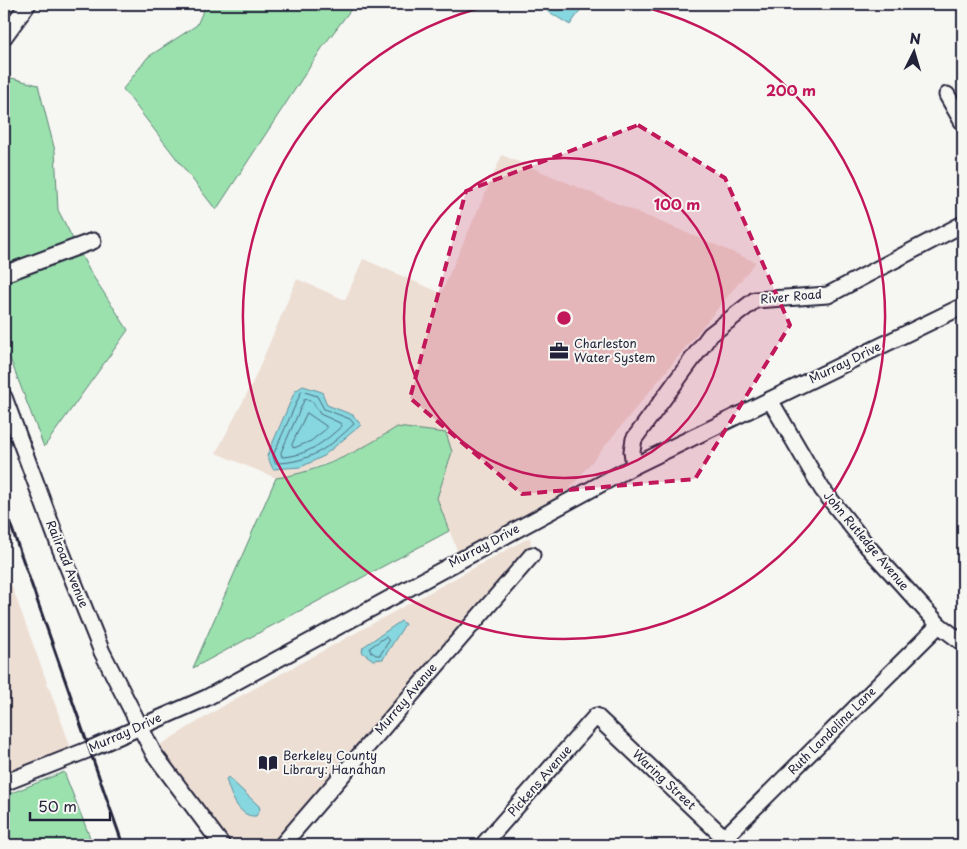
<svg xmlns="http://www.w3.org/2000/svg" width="967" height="849" font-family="'Playpen Sans',sans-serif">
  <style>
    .built { fill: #edded3 }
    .green { fill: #9be1ae; stroke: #5e8274 }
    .water { fill: #86d7df; stroke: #5e8f9d }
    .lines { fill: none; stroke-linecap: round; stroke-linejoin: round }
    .shore { stroke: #4a6a7d; stroke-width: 1 }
    .minor-casing { stroke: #22223b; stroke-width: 19 }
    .minor { stroke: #f6f6f2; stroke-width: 15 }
    .rail { stroke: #22223b; stroke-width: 3 }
    .marked { fill: #c2185b; fill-opacity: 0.2; stroke: #c2185b; stroke-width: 4; stroke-dasharray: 10 6; stroke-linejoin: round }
    .ring { fill: none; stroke: #c2185b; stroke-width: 2.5 }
    .labels { text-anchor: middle; stroke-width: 4; stroke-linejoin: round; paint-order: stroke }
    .street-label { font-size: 12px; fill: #22223b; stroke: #f6f6f2 }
    .poi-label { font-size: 12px; fill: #22223b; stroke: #f6f6f2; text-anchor: start }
    .centre { fill: #c2185b; stroke: #f6f6f2; stroke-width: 2.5 }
    .ring-label { font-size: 15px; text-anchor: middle; font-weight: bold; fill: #c2185b; stroke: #f6f6f2; stroke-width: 4; stroke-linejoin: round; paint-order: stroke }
  </style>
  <rect width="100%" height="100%" fill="#f6f6f2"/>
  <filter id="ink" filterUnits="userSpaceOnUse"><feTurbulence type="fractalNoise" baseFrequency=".02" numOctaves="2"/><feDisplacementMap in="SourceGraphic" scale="10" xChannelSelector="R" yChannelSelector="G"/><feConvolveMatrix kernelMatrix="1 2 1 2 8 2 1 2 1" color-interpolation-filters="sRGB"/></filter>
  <g filter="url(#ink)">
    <g class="built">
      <path d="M502 155 756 262 554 508 460 558 437 498 452 452 397 427 362 450 294 475 276 478 216 453 252 384 297 279 345 300 363 259 441 293Z"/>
      <path d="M530 537 532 555 282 845H222L152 750 228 703Z"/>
      <path d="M4 565 74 756 4 783Z"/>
    </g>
    <g class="green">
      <path d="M206 4H355L324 45 216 210 123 89 148 57 197 25Z"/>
      <path d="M4 76 38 85 55 151 58 210 89 270 128 330 44 447 4 343Z"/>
      <path d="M397 427 446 433 452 452 437 498 449 531 193 668 276 478C319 472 360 451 397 427Z"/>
      <path d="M64 772 93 845H6L4 796Z"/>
    </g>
    <g class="water">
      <path d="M536 4H585L570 25Z"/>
      <path d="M303 386 322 392 327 405 353 415 361 425 322 457 301 467 273 469 267 456 295 391Z"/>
      <path d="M401 621 405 624 383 659 373 660 362 652 363 647Z"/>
      <path d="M228 777 259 806 260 809 256 816C238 818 230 793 226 779Z"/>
    </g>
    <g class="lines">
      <g class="shore">
        <path d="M302 391 317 396 324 409 350 419 354 424C330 447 309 463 275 463L273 456Z"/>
        <path d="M305 399 313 402 320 414 340 423 342 426C324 442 307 456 282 457L281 453Z"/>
        <path d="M307 413 326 426V429L311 441 294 448 292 445Z"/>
        <path d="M386 637 389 641 380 655H376L370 651V648Z"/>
      </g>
      <g class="minor-casing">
        <g id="minor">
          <path d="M4 37 28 4"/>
          <path d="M947 95 963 123"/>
          <path d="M4 274 93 241"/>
          <path d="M4 397 60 548 102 652 154 754 222 845"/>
          <path d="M770 400 822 489 868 547 939 625 963 643"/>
          <path d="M634 466 632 451 634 439 710 335 755 300 828 295 963 224"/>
          <path d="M4 783 90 749 206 698 634 466 963 306"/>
          <path d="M282 845 532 555"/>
          <path d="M483 845 596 716 732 845"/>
          <path d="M717 845 939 625"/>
        </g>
      </g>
      <use href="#minor" class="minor"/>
      <path class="rail" d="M4 506 123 845"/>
    </g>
  </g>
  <path class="marked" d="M638 125 725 178 790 325 695 479 522 494 410 398 466 191Z"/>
  <g class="ring">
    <circle cx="564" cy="318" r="160"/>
    <path d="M631 4A321 321 0 1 1 497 4"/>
  </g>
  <defs>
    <g id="office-bare" transform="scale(1.5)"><path d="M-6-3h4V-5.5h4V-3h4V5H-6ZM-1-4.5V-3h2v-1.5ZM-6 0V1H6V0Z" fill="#22223b" stroke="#f6f6f2" stroke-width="2.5" paint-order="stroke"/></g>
    <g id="library-bare" transform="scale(1.5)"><path d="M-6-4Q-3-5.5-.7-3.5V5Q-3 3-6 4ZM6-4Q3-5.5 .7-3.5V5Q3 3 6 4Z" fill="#22223b" stroke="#f6f6f2" stroke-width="2.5" paint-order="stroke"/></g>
  </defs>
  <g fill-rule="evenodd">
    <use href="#office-bare" x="559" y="351"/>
    <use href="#library-bare" x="268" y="763"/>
  </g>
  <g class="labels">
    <g class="street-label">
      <text transform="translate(791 297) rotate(-5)" y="4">River Road</text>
      <text transform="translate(845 363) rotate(-26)" y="4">Murray Drive</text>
      <text transform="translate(866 541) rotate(50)" y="4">John Rutledge Avenue</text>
      <text transform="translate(484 546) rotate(-28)" y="4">Murray Drive</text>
      <text transform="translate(67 564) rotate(68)" y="4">Railroad Avenue</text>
      <text transform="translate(406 699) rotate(-50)" y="4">Murray Avenue</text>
      <text transform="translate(832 731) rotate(-45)" y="4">Ruth Landolina Lane</text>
      <text transform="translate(125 733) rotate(-24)" y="4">Murray Drive</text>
      <text transform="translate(664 780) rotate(43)" y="4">Waring Street</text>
      <text transform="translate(540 781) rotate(-49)" y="4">Pickens Avenue</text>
    </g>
    <g class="poi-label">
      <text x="574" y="348">Charleston<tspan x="574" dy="14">Water System</tspan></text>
      <text x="283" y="760">Berkeley County<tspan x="283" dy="14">Library: Hanahan</tspan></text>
    </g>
  </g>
  <circle cx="564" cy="318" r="8" class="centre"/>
  <g class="ring-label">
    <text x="791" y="96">200 m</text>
    <text x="677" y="210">100 m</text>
  </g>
  <rect width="967" height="849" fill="none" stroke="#f6f6f2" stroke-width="20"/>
  <rect x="10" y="10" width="947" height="829" fill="none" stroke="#22223b" stroke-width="2" filter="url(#ink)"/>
  <g transform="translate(914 52) rotate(5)" stroke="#f6f6f2" stroke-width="4" paint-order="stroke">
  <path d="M0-4L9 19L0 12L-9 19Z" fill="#22223b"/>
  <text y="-8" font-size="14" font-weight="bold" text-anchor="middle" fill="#22223b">N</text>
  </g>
  <path d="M30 812v8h80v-8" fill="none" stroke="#22223b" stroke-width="2.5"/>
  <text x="38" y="812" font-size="15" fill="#22223b" stroke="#f6f6f2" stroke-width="4" paint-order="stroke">50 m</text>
</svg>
